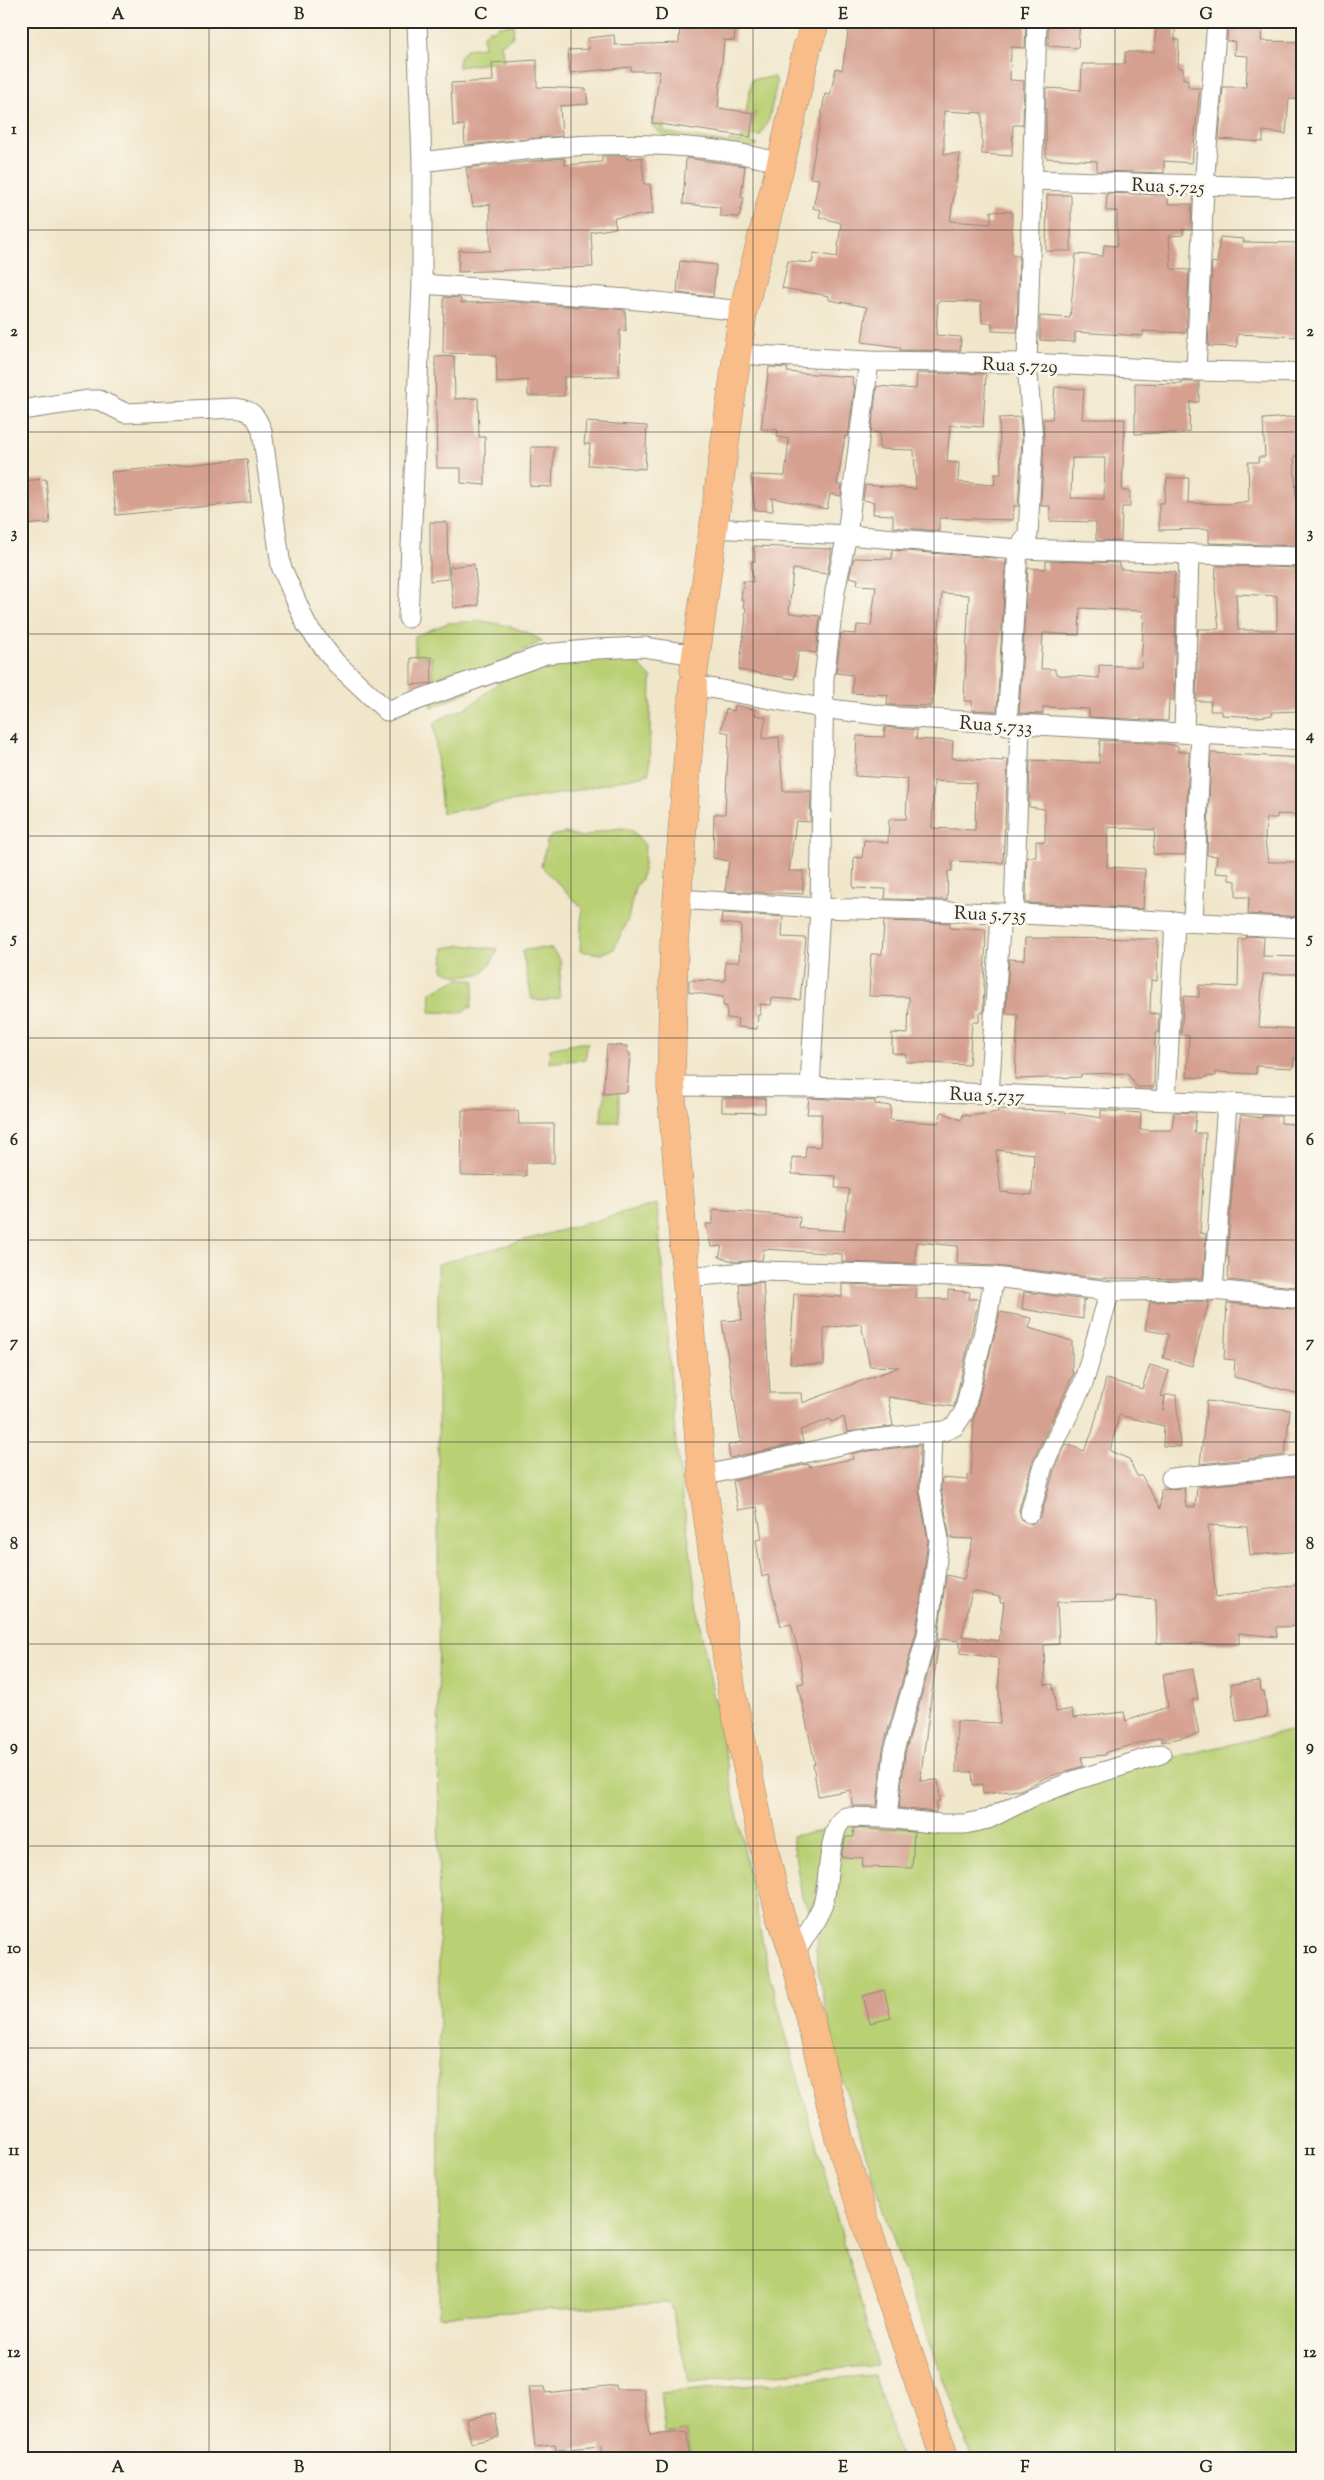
<svg xmlns="http://www.w3.org/2000/svg" width="1324" height="2480" font-family="'Sorts Mill Goudy',serif">
  <style>
    .green { fill: #bad074; stroke: #727e50 }
    .building { fill: #d6a091; fill-rule: evenodd }
    .lines { fill: none; stroke-linecap: round; stroke-linejoin: round }
    .street-casing { stroke: #8e887a; stroke-width: 21 }
    .primary-casing { stroke: #8e887a; stroke-width: 29 }
    .street { stroke: #fff; stroke-width: 19 }
    .primary { stroke: #f8bd88; stroke-width: 28 }
    .grid { fill: none; stroke: #2b2b2b; stroke-width: 1; stroke-opacity: 0.55 }
    .labels { text-anchor: middle; stroke-width: 5; stroke-linejoin: round; paint-order: stroke }
    .street-label { font-size: 19px; fill: #2b2b2b; stroke: #fbf7ec }
    .neatline { fill: none; stroke: #2b2b2b; stroke-width: 2 }
    .grid-label { font-size: 16px; text-anchor: middle; font-weight: bold; fill: #2b2b2b }
  </style>
  <rect width="100%" height="100%" fill="#fbf7ec"/>
  <filter id="ink" filterUnits="userSpaceOnUse"><feTurbulence type="fractalNoise" baseFrequency=".02" numOctaves="2"/><feDisplacementMap in="SourceGraphic" scale="10" xChannelSelector="R" yChannelSelector="G"/><feConvolveMatrix kernelMatrix="1 2 1 2 8 2 1 2 1" color-interpolation-filters="sRGB"/></filter>
  <filter id="wash" filterUnits="userSpaceOnUse"><feTurbulence type="fractalNoise" baseFrequency=".0096" numOctaves="4" result="noise"/><feDisplacementMap in="SourceGraphic" scale="20" xChannelSelector="R" yChannelSelector="G"/><feGaussianBlur stdDeviation="1.12" result="paint"/><feColorMatrix in="noise" values="0 0 0 0 0 0 0 0 0 0 0 0 0 0 0 0 0 1.4 0 .05"/><feComposite in="paint" operator="in"/></filter>
  <g filter="url(#wash)">
    <rect width="100%" height="100%" fill="#f0e6ca"/>
    <g class="green">
      <path d="M514 24 513 37 501 44 504 61 458 67 459 58 467 49 484 47 483 35 489 30H494L497 27Z"/>
      <path d="M774 77 777 82 769 119 760 136 753 135 751 143 758 145 752 148 666 138 652 126V123L664 125V132L728 143 729 140 741 143 745 123 753 124 755 112 746 111 752 79Z"/>
      <path d="M481 621C504 624 522 628 542 641L503 661 469 691 432 708V657L415 656V636L448 623Z"/>
      <path d="M617 657 637 663 651 677 649 774 564 793 442 813 434 724 440 719 471 705 508 675 531 660Z"/>
      <path d="M623 828 633 831 645 845 644 866 641 879 635 887 628 919 614 949 601 954 580 951 582 908 541 866 547 842 551 836 565 833 583 837 604 830Z"/>
      <path d="M462 945 498 949 491 963 481 974 457 976 443 970 444 948Z"/>
      <path d="M538 948 552 949 561 961 559 998 542 1001 532 999 522 951Z"/>
      <path d="M461 978 475 981 471 1007 459 1013 430 1012 431 992Z"/>
      <path d="M579 1043H588L585 1059 549 1063 550 1049Z"/>
      <path d="M619 1085V1122H600L607 1086Z"/>
      <path d="M657 1204 676 1444 701 1632 769 1974 878 2365 689 2382 670 2303 439 2316 438 1264Z"/>
      <path d="M1303 1728V2459H972L900 2261 837 2062 820 1984 816 1949 837 1850 845 1825 942 1828 1130 1767Z"/>
      <path d="M828 1830 812 1915 802 1897 792 1836Z"/>
      <path d="M874 2375 901 2459H690L687 2431 665 2433 660 2393Z"/>
    </g>
    <g id="blocks">
      <g class="building">
        <path d="M680 21H736L734 41 724 40 718 108 754 113 750 137 652 123 660 71H631V67L570 73 568 50 589 49 588 38 614 35 615 45 679 43Z"/>
        <path d="M850 21H1026L1025 48 1011 47 1010 80 1024 81 1023 125H1013L1012 156 982 154V113L944 111V154H960L950 221 991 224V211L1012 212V255H1019L1017 332 992 331V323H982L981 302 938 301 936 335 961 337 960 351 900 350V347L862 342 867 307 829 300V296L782 288 788 261 812 263 814 253 837 257 841 223 819 217 821 210 813 208 819 179 810 178 825 94 830 95 836 68 842 70Z"/>
        <path d="M1048 21H1080L1078 48 1048 46Z"/>
        <path d="M1228 25 1262 27 1261 41 1303 42V100L1289 99 1286 134 1263 131V142L1219 139 1223 87H1246L1248 56 1234 55 1235 42 1227 41Z"/>
        <path d="M1156 27 1175 28V40H1179L1178 68H1183V79H1188V88H1200L1192 163 1164 161V173L1097 171V161L1046 158V88L1081 90 1082 64H1125V52H1154Z"/>
        <path d="M537 60V87L586 89 588 104 560 106 562 136 465 145 464 125 453 126 451 83 493 81 492 63Z"/>
        <path d="M602 156H626L627 159 642 157 644 184H650L653 214 614 218 616 228 591 232 593 267 458 272 459 250 490 251V204L473 207 466 168 564 158 565 165 602 162Z"/>
        <path d="M686 158 745 166 741 197 744 198 739 217 720 216V207L683 204Z"/>
        <path d="M1107 193 1164 195 1168 197V204H1192L1191 229H1183V235L1169 236 1171 269 1189 270 1186 333 1143 331V336L1075 332V342L1040 340V316L1070 318 1076 254 1103 256 1104 245 1117 246V211H1106Z"/>
        <path d="M1047 195H1071V251H1046Z"/>
        <path d="M1220 237 1244 239 1243 242 1303 243 1300 337 1237 334V347L1208 346 1212 262 1217 263Z"/>
        <path d="M680 261 716 265 713 297 677 293Z"/>
        <path d="M444 297 460 298 461 303 512 302 625 310 626 331 620 330 619 376 564 377V396H528V380L497 383 496 356H491V354L443 353Z"/>
        <path d="M454 356 455 399 478 398 479 437H485V485L461 483V468H437L435 357Z"/>
        <path d="M769 367 788 368 787 372 853 377 852 385H855L848 436H845L837 485H842L841 496 830 494 827 509 772 498 773 511 755 510 751 475 785 476 789 439 777 437 778 430 761 429Z"/>
        <path d="M917 373 986 374 983 427 950 425 947 462 959 463 958 482 994 485 995 474H1001L999 418 1020 417 1022 439 1018 506H1014L1013 520 939 518V531L893 527V515L873 514 874 502 863 500 865 485 916 489 914 450 879 449 880 433 871 432 877 386 916 389Z"/>
        <path d="M1182 382H1199V402H1190L1189 432 1135 434V383L1182 384Z"/>
        <path d="M1055 387 1084 389 1082 419H1125L1122 491H1130V507H1122L1121 541 1096 540V522L1050 521V506H1041L1044 440 1043 419H1052ZM1072 458H1105L1104 499 1071 498Z"/>
        <path d="M1303 416V456H1294L1296 497H1303V546L1209 543V529L1159 530V503H1164L1167 478H1189L1188 503 1229 504 1249 501 1248 462H1259L1258 457H1265L1263 419Z"/>
        <path d="M586 422 647 426 645 469 588 465 590 444H584Z"/>
        <path d="M531 447H554L552 487 530 486Z"/>
        <path d="M247 459 251 502 116 515 111 472Z"/>
        <path d="M46 479 50 523 21 525V481Z"/>
        <path d="M430 522H447L448 579 430 581Z"/>
        <path d="M754 546 832 549 827 574 793 569 789 613 820 616 816 653 799 650 794 679 739 670 746 617 745 616 746 607H743L744 600H741L743 581 753 582 751 561H755Z"/>
        <path d="M892 550 1006 559 997 711 972 710V701H964L969 595 942 593 932 706 887 705 888 695 852 693 853 675 836 673 841 633 856 634 857 625 871 626 876 586 857 585 858 579 849 577 854 558 892 559Z"/>
        <path d="M1046 561 1120 563V569L1175 572 1173 598H1176L1174 700H1169L1168 721 1089 717V709L1043 707V714L1019 713 1028 568 1046 569ZM1080 608 1144 611 1141 667 1099 665V678L1059 675 1055 673V669H1041L1043 633 1079 635Z"/>
        <path d="M474 564 479 605 454 608 449 567Z"/>
        <path d="M1216 566 1303 568V711L1272 712 1273 715 1258 717 1222 715V711H1210L1211 701H1196L1198 629H1219L1215 588ZM1236 594 1277 596V630H1238Z"/>
        <path d="M431 657 432 683 411 685V658Z"/>
        <path d="M735 705 756 710 755 715 766 717 762 739 779 737 783 791H811L810 822 796 821 789 871H803V894L725 891 729 861 713 858 714 814H725L729 733 721 731 726 709 734 711Z"/>
        <path d="M885 727 917 730 916 739 953 741 952 758 1003 761V759H1008L1003 863 952 861V871H948L947 900 885 899 886 889 853 888 854 857 862 858 864 840 888 843 889 819H906L908 779 855 776 857 736 884 737ZM934 781 976 783 975 830 932 828Z"/>
        <path d="M1100 740 1166 744 1178 746V752H1189L1185 855 1153 854 1155 830 1108 827 1107 867 1145 869 1143 909 1026 903 1027 857H1036V841L1045 842V809L1029 807 1030 760 1099 763Z"/>
        <path d="M1211 753 1303 758V815L1277 814V818H1266L1265 840 1268 862H1303V917L1248 914 1249 897H1236V881L1229 880V874L1215 873 1217 856 1207 855Z"/>
        <path d="M722 913 783 917 782 937 806 938 800 1000 772 998 771 1005 760 1004 761 1015H758L757 1029 737 1027 738 1019 727 1018V1006H723V997L689 992V980L725 981V962H739L741 925 721 923Z"/>
        <path d="M884 921 950 923V928L986 930 983 1013H979V1022H972L969 1065 906 1062V1054L892 1053V1033L908 1034 909 997 869 996 871 954H882Z"/>
        <path d="M1246 936 1264 937 1263 956 1302 957V974H1263L1259 1027 1303 1029V1059L1294 1058 1293 1068 1256 1066V1074L1216 1072V1076H1206V1078L1187 1077 1189 1036 1181 1035 1184 996 1199 997V985L1238 987 1239 939H1245Z"/>
        <path d="M1025 938 1158 939 1157 981 1151 980 1150 1013 1159 1014 1158 1033H1156L1155 1042 1154 1087H1137L1127 1073 1081 1074V1077L1015 1079 1018 1015 1006 1014 1009 959 1024 960Z"/>
        <path d="M607 1045 627 1046V1052L630 1053 627 1092 603 1094Z"/>
        <path d="M722 1098H765V1113L722 1112Z"/>
        <path d="M809 1098 875 1101V1104L891 1106 890 1120 938 1123 942 1112 961 1120 963 1114 969 1116 998 1112V1109L1063 1112 1101 1118V1110L1141 1113 1140 1130H1172L1174 1112 1196 1113 1194 1133H1206L1200 1233 1206 1234 1203 1279 1099 1278 995 1266 957 1264 958 1246 916 1242 915 1264 842 1262V1254L764 1249 762 1260 736 1262 719 1257 722 1246 711 1247 706 1224H713V1209L800 1217 799 1228 844 1231 849 1189 835 1188 836 1176 792 1174V1157L805 1158 806 1146 820 1147 822 1114H807ZM996 1150 1034 1154 1032 1195 1001 1192Z"/>
        <path d="M462 1110 518 1111 519 1124H554V1163H526V1176L461 1175Z"/>
        <path d="M1241 1115 1262 1118V1116H1281V1123L1303 1125V1246L1295 1287 1228 1280 1229 1257H1227L1235 1153Z"/>
        <path d="M763 1282 770 1393H801L802 1403 899 1367 870 1366 861 1324 824 1328V1365L790 1364 794 1294 842 1297V1284L916 1286V1299H948V1290L970 1292 969 1299H979L954 1407 888 1397 893 1426 847 1432 844 1417 831 1422 830 1419 800 1430 803 1442 730 1458 728 1445 741 1442 722 1321 742 1320 739 1284Z"/>
        <path d="M1024 1292 1087 1300H1083V1319L1022 1309Z"/>
        <path d="M1209 1301 1192 1366 1163 1358 1169 1334 1145 1330 1150 1302Z"/>
        <path d="M1227 1303 1303 1310V1395L1234 1377 1235 1360 1224 1359Z"/>
        <path d="M1000 1312 1032 1318 1029 1328 1072 1341V1372L1074 1373 1032 1463 1019 1510 1022 1520 1032 1524 1041 1516 1054 1470 1066 1444 1084 1451 1092 1433 1106 1379 1142 1389 1150 1365 1169 1371 1161 1396 1165 1397 1163 1411 1165 1395H1176L1180 1447 1163 1446 1164 1426 1119 1415 1110 1451 1129 1459 1137 1476H1142L1160 1509 1161 1489 1184 1488 1186 1507H1195L1197 1487 1303 1476V1551L1250 1555 1247 1527 1208 1525 1216 1597 1303 1584V1626L1276 1627 1277 1637 1239 1633V1644L1157 1643 1156 1599 1115 1596 1114 1601 1057 1602 1059 1644 1044 1645 1045 1685 1053 1684 1056 1712 1072 1709 1073 1718 1124 1712 1126 1721 1168 1707 1163 1674 1193 1669 1198 1699 1192 1700 1199 1734 1162 1742 1161 1737 1106 1752V1755L1081 1757 1083 1766 1045 1778 1020 1790 983 1794 982 1784 973 1785 972 1772H956L957 1721 1000 1723 998 1658 960 1653V1641L939 1639 920 1781 938 1780 940 1801H937L936 1812 899 1808 905 1753 938 1638 946 1575 964 1579 973 1539 950 1538 941 1488 942 1478 968 1480V1475L971 1476 974 1418ZM972 1591 1000 1597V1602H1004L999 1641 962 1636Z"/>
        <path d="M1207 1401 1290 1410 1285 1455 1200 1464Z"/>
        <path d="M920 1445 919 1491 928 1540 916 1633 883 1748 877 1806H852L851 1790 818 1796 813 1764 815 1763 798 1684 804 1683 799 1654 791 1624 781 1626 768 1575 762 1577 756 1540 762 1539 757 1507 738 1510 733 1481 808 1464 809 1467 853 1459 852 1454 860 1452Z"/>
        <path d="M1260 1681 1261 1691H1264L1267 1717 1236 1721 1231 1684Z"/>
        <path d="M853 1828 914 1832 912 1868 862 1867 863 1858 841 1857 846 1837H854Z"/>
        <path d="M884 1990 891 2018 870 2023 863 1996Z"/>
        <path d="M616 2385V2389H644L650 2435 687 2432 689 2459H602L601 2446 556 2450 555 2445 535 2447 529 2387H545L546 2393Z"/>
        <path d="M495 2413 499 2437 471 2443 466 2419Z"/>
      </g>
    </g>
  </g>
  <g filter="url(#ink)">
    <use href="#blocks" fill-opacity="0" stroke="#8e887a" stroke-width="1"/>
    <g class="lines">
      <g class="street-casing">
        <g id="street">
          <path d="M422 162C540 147 665 131 781 163"/>
          <path d="M1033 180 1303 188"/>
          <path d="M422 284 628 299 743 311"/>
          <path d="M736 354 869 361 1027 363 1196 371 1303 373"/>
          <path d="M1196 371 1204 186 1217 21"/>
          <path d="M21 410 89 400H99L125 413 235 408C252 410 256 415 262 431L281 566 307 626 336 663 387 711 546 654 597 649 644 647 696 655"/>
          <path d="M712 528 847 535 1018 549 1303 557"/>
          <path d="M408 618 422 284V162L417 21"/>
          <path d="M693 685 822 708 895 717 1303 740"/>
          <path d="M1007 725 1018 549 1028 535 1033 439 1027 363 1037 21"/>
          <path d="M1184 733 1189 554"/>
          <path d="M677 899 820 908 1001 913 1303 928"/>
          <path d="M1014 914 1020 726"/>
          <path d="M1193 922 1201 733"/>
          <path d="M671 1086 810 1087 1303 1106"/>
          <path d="M810 1087 820 908 824 678 835 591 847 535 869 361"/>
          <path d="M989 1095 1001 913"/>
          <path d="M1166 1100 1175 921"/>
          <path d="M685 1277 760 1271 994 1277 1110 1291 1213 1290 1303 1299"/>
          <path d="M1213 1290 1227 1104"/>
          <path d="M702 1476 858 1441 944 1431 955 1426 964 1412 987 1319 994 1277"/>
          <path d="M1171 1478 1303 1465"/>
          <path d="M1030 1513 1043 1466 1083 1384 1110 1291"/>
          <path d="M887 1818 894 1751 927 1635 934 1585 939 1540 930 1489 932 1432"/>
          <path d="M794 1954C804 1938 816 1922 823 1904 830 1883 827 1827 846 1817L887 1818 941 1824H965L988 1819 1030 1798 1076 1780 1161 1754"/>
        </g>
      </g>
      <g class="primary-casing">
        <g id="primary">
          <path d="M694 670 743 311 781 163 807 48 816 21"/>
          <path d="M693 685 674 944 671 1086 702 1476 725 1643 733 1700 765 1853 779 1911 794 1954 839 2138 880 2268 945 2459"/>
        </g>
      </g>
      <use href="#street" class="street"/>
      <use href="#primary" class="primary"/>
    </g>
  </g>
  <path class="grid" d="M209 21V2459M390 21V2459M571 21V2459M753 21V2459M934 21V2459M1115 21V2459M21 230H1303M21 432H1303M21 634H1303M21 836H1303M21 1038H1303M21 1240H1303M21 1442H1303M21 1644H1303M21 1846H1303M21 2048H1303M21 2250H1303"/>
  <g class="labels">
    <g class="street-label">
      <text transform="translate(1168 185) rotate(2)" y="7">Rua 5.725</text>
      <text transform="translate(1020 364) rotate(2)" y="7">Rua 5.729</text>
      <text transform="translate(996 724) rotate(4)" y="7">Rua 5.733</text>
      <text transform="translate(990 913) rotate(2)" y="7">Rua 5.735</text>
      <text transform="translate(987 1094) rotate(2)" y="7">Rua 5.737</text>
    </g>
  </g>
  <rect width="1324" height="2480" fill="none" stroke="#fbf7ec" stroke-width="55"/>
  <rect x="28" y="28" width="1268" height="2424" class="neatline"/>
  <g class="grid-label">
    <text x="118" y="19">A</text>
    <text x="299" y="19">B</text>
    <text x="481" y="19">C</text>
    <text x="662" y="19">D</text>
    <text x="843" y="19">E</text>
    <text x="1025" y="19">F</text>
    <text x="1206" y="19">G</text>
    <text x="14" y="134">1</text>
    <text x="1310" y="134">1</text>
    <text x="14" y="336">2</text>
    <text x="1310" y="336">2</text>
    <text x="14" y="538">3</text>
    <text x="1310" y="538">3</text>
    <text x="14" y="740">4</text>
    <text x="1310" y="740">4</text>
    <text x="14" y="943">5</text>
    <text x="1310" y="943">5</text>
    <text x="14" y="1145">6</text>
    <text x="1310" y="1145">6</text>
    <text x="14" y="1347">7</text>
    <text x="1310" y="1347">7</text>
    <text x="14" y="1549">8</text>
    <text x="1310" y="1549">8</text>
    <text x="14" y="1751">9</text>
    <text x="1310" y="1751">9</text>
    <text x="14" y="1953">10</text>
    <text x="1310" y="1953">10</text>
    <text x="14" y="2155">11</text>
    <text x="1310" y="2155">11</text>
    <text x="14" y="2357">12</text>
    <text x="1310" y="2357">12</text>
    <text x="118" y="2472">A</text>
    <text x="299" y="2472">B</text>
    <text x="481" y="2472">C</text>
    <text x="662" y="2472">D</text>
    <text x="843" y="2472">E</text>
    <text x="1025" y="2472">F</text>
    <text x="1206" y="2472">G</text>
  </g>
</svg>
